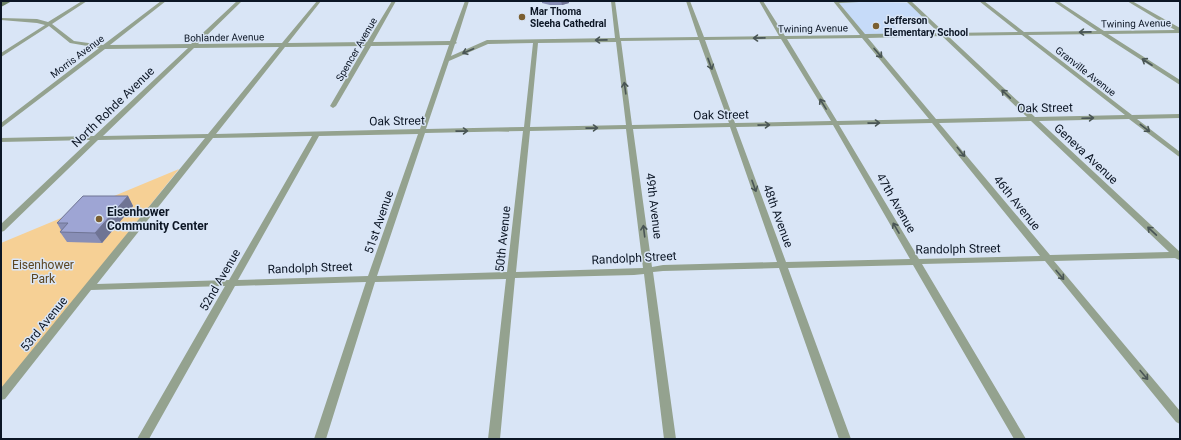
<svg xmlns="http://www.w3.org/2000/svg" width="1181" height="440" font-family="Roboto,sans-serif">
  <style>
    .built { fill: #c6dbf9 }
    .green { fill: #f6d095 }
    .lines { fill: none; stroke-linecap: round; stroke-linejoin: round }
    .street { fill: #94a28f; fill-rule: evenodd }
    .secondary { fill: #6d8267; fill-rule: evenodd }
    .wall { fill: #888eb6 }
    .shaded-wall { fill: #6f7494 }
    .building { fill: #9ea5d4; stroke: #6f7494 }
    .oneway { stroke: #495555 }
    .poi-dot { fill: #7b5f31; stroke: #d9e5f6; stroke-width: 1.5 }
    .labels { text-anchor: middle; stroke-width: 3; stroke-linejoin: round; paint-order: stroke }
    .far-poi-label { font-size: 10px; font-weight: bold; fill: #0c1625; stroke: #d9e5f6; text-anchor: start }
    .far-street-label { font-size: 10px; fill: #0c1625; stroke: #d9e5f6 }
    .street-label { font-size: 12px; fill: #0c1625; stroke: #d9e5f6 }
    .poi-label { font-size: 12px; font-weight: bold; fill: #0c1625; stroke: #d9e5f6; text-anchor: start }
    .park-label { font-size: 12px; fill: #5c4622; stroke: #d9e5f6 }
  </style>
  <rect width="100%" height="100%" fill="#d9e5f6"/>
  <path class="built" d="M836 1 908 3 923 17 887 18 902 35 865 36Z"/>
  <path class="green" d="M179 169 1 392V243Z"/>
  <g class="lines">
    <path class="street" d="M82 1H87L52 24 74 41 103 45 161 1H166L110 45 191 44 237 1H242L198 44 282 43 317 1H321L288 43 367 42 392 1H396L373 42 450 41 465 1H469L456 42 457 43 455 44 451 56 487 40 615 38 611 1H615L620 38 698 37 686 1H690L704 37 779 36 759 1H763L785 36 860 35 833 1H861L859 2 839 3 865 34 939 33 906 1H911L945 33 1018 32 979 1H984L1024 32 1097 31 1053 1H1058L1104 31 1175 30 1127 1H1132L1180 28V33L1108 34 1180 80V85L1101 34 1028 35 1132 115 1180 114V118L1137 119 1180 152V157L1178 156 1129 119 1039 121 1180 252 1179 260 1175 258 1054 261 1180 411V424L1176 422 1045 261 922 264 1026 439H1014L913 265 788 268 851 439H839L779 268 663 271 653 272 676 439H664L644 274 634 275 515 278 500 439H488L506 279 375 282 326 439H314L366 282 235 286 149 439H137L225 286 91 290 5 399 1 400V388L205 138 98 140 4 231 1 232V224L90 140 1 142V138L94 136 188 48 105 49 1 128V123L99 48 70 43 49 26 1 57V53L45 25 37 23 1 20V18L37 19 48 22ZM1022 35 1125 115 1035 117 948 36ZM942 36 1027 117 936 119 868 38ZM862 38 929 119 837 121 787 39ZM781 39 831 121 735 123 705 40ZM699 40 729 123 632 125 621 41ZM616 42 626 125 530 127 538 43ZM533 43 524 127 426 129 449 61 488 44ZM449 45 420 129 216 134 285 47 365 46 330 106 333 108 336 106 371 46ZM279 47 208 134 103 136 194 48ZM1031 121 1169 252 1050 255 939 123ZM932 123 1040 256 919 259 839 125ZM833 125 910 259 786 262 736 127ZM730 127 777 262 663 265 652 267 633 129ZM626 129 643 268 516 272 530 131ZM523 131 507 272 377 276 425 133ZM418 134 368 276 238 280 319 136ZM312 136 229 280 97 284 213 138Z"/>
    <path class="secondary" d="M3 1H12L1 7V2Z"/>
  </g>
  <g class="wall">
    <path d="M542 1H569V3L562 5H550L542 3Z"/>
    <path d="M128 196 133 206 102 243 67 242 60 232 61 230 57 223Z"/>
  </g>
  <g class="shaded-wall">
    <path d="M561 1H569V3L562 5Z"/>
    <path d="M128 196 133 206 102 243 95 233Z"/>
  </g>
  <path class="building" d="M83 196H128L95 233 60 232 68 223H57Z"/>
  <defs><path id="oneway-shaft" d="M-6 0H5M1.5-3L5.5 0L1.5 3" fill="none" stroke-width="1.6" stroke-linecap="round" stroke-linejoin="round"/></defs>
  <g class="oneway">
    <use href="#oneway-shaft" transform="translate(1085 32) rotate(179)"/>
    <use href="#oneway-shaft" transform="translate(759 38) rotate(179)"/>
    <use href="#oneway-shaft" transform="translate(601 40) rotate(179)"/>
    <use href="#oneway-shaft" transform="translate(468 51) rotate(157)"/>
    <use href="#oneway-shaft" transform="translate(878 53) rotate(49)"/>
    <use href="#oneway-shaft" transform="translate(1147 62) rotate(-147)"/>
    <use href="#oneway-shaft" transform="translate(710 64) rotate(70)"/>
    <use href="#oneway-shaft" transform="translate(625 88) rotate(-98)"/>
    <use href="#oneway-shaft" transform="translate(1006 94) rotate(-136)"/>
    <use href="#oneway-shaft" transform="translate(823 104) rotate(-122)"/>
    <use href="#oneway-shaft" transform="translate(1088 118) rotate(-2)"/>
    <use href="#oneway-shaft" transform="translate(874 123) rotate(-1)"/>
    <use href="#oneway-shaft" transform="translate(764 125) rotate(-1)"/>
    <use href="#oneway-shaft" transform="translate(592 128) rotate(-1)"/>
    <use href="#oneway-shaft" transform="translate(1145 128) rotate(38)"/>
    <use href="#oneway-shaft" transform="translate(462 131) rotate(-1)"/>
    <use href="#oneway-shaft" transform="translate(961 152) rotate(51)"/>
    <use href="#oneway-shaft" transform="translate(754 186) rotate(70)"/>
    <use href="#oneway-shaft" transform="translate(896 228) rotate(-120)"/>
    <use href="#oneway-shaft" transform="translate(644 231) rotate(-97)"/>
    <use href="#oneway-shaft" transform="translate(1152 231) rotate(-137)"/>
    <use href="#oneway-shaft" transform="translate(1060 275) rotate(50)"/>
    <use href="#oneway-shaft" transform="translate(1144 375) rotate(50)"/>
  </g>
  <g class="poi-dot">
    <circle cx="522" cy="17" r="4"/>
    <circle cx="876" cy="26" r="4"/>
    <circle cx="99" cy="219" r="4"/>
  </g>
  <g class="labels">
    <g class="far-poi-label">
      <text x="530" y="15">Mar Thoma<tspan x="530" dy="12">Sleeha Cathedral</tspan></text>
      <text x="884" y="24">Jefferson<tspan x="884" dy="12">Elementary School</tspan></text>
    </g>
    <g class="far-street-label">
      <text transform="translate(1136 23) rotate(-1)" y="4">Twining Avenue</text>
      <text transform="translate(813 28) rotate(-1)" y="4">Twining Avenue</text>
      <text transform="translate(224 37) rotate(-1)" y="4">Bohlander Avenue</text>
      <text transform="translate(356 49) rotate(-60)" y="4">Spencer Avenue</text>
      <text transform="translate(77 56) rotate(-37)" y="4">Morris Avenue</text>
      <text transform="translate(1086 71) rotate(38)" y="4">Granville Avenue</text>
    </g>
    <g class="street-label">
      <text transform="translate(113 107) rotate(-44)" y="4">North Rohde Avenue</text>
      <text transform="translate(1045 108) rotate(-1)" y="4">Oak Street</text>
      <text transform="translate(721 115) rotate(-1)" y="4">Oak Street</text>
      <text transform="translate(397 121) rotate(-1)" y="4">Oak Street</text>
      <text transform="translate(1086 154) rotate(43)" y="4">Geneva Avenue</text>
      <text transform="translate(896 203) rotate(60)" y="4">47th Avenue</text>
      <text transform="translate(1017 203) rotate(51)" y="4">46th Avenue</text>
      <text transform="translate(654 206) rotate(83)" y="4">49th Avenue</text>
      <text transform="translate(778 216) rotate(70)" y="4">48th Avenue</text>
      <text transform="translate(379 222) rotate(-71)" y="4">51st Avenue</text>
      <text transform="translate(503 239) rotate(-84)" y="4">50th Avenue</text>
      <text transform="translate(958 249) rotate(-1)" y="4">Randolph Street</text>
      <text transform="translate(634 258) rotate(-3)" y="4">Randolph Street</text>
      <text transform="translate(310 268) rotate(-2)" y="4">Randolph Street</text>
      <text transform="translate(220 280) rotate(-60)" y="4">52nd Avenue</text>
      <text transform="translate(44 324) rotate(-51)" y="4">53rd Avenue</text>
    </g>
    <g class="poi-label">
      <text x="107" y="216">Eisenhower<tspan x="107" dy="14">Community Center</tspan></text>
    </g>
    <g class="park-label">
      <text x="43" y="269">Eisenhower<tspan x="43" dy="14">Park</tspan></text>
    </g>
  </g>
  <rect width="1181" height="440" fill="none" stroke="#0c1625" stroke-width="4"/>
</svg>
